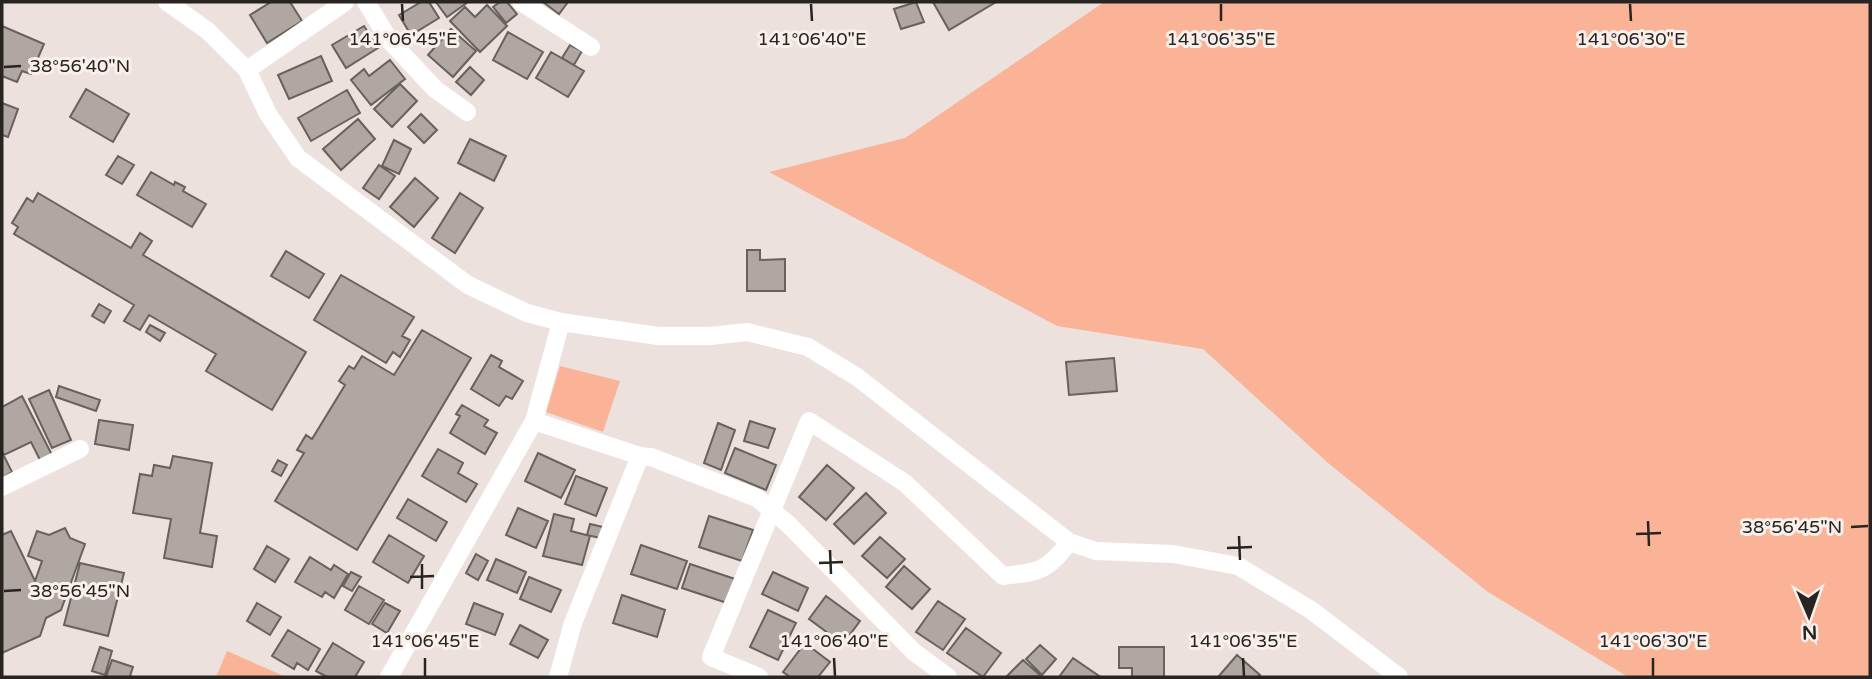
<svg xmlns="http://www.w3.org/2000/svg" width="1872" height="679" viewBox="0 0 1872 679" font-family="'Varela Round',sans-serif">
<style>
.green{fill:#fbb397}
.building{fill:#b0a6a2;stroke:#69615d;stroke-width:2}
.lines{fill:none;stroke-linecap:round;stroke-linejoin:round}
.minor{stroke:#fff;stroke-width:18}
.ticks{fill:none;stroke:#282422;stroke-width:2.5}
.ticks-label{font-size:18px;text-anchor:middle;fill:#282422;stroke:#f9efeb;stroke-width:6;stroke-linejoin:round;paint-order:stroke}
</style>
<rect width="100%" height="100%" fill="#ece1dd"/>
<path class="green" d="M1104,2H1870V677H1628L1488,592L1328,463L1203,349L1057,326L769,172L905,138Z
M560,366L620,381L603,432L546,412Z
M227,651L286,677H216Z"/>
<path class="building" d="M271,2H290L302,21L267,43L250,15Z
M421,2H429L439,18L411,35L399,15Z
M436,2H468L447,17Z
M500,2H507L517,14L506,23L493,7Z
M543,2H568L559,14Z
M916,2L924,22L901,29L894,9Z
M933,2H996L949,30Z
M487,5L507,26L480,52L450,21L465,7L475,17Z
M2,26L44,44L31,74L22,71L17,82L2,76Z
M364,26L378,48L346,68L332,45Z
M451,29L476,51L453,77L428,55Z
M508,32L543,52L527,79L493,60Z
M570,45L582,51L574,65L562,58Z
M551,52L584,71L568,97L536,78Z
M321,56L332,81L289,99L278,75Z
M390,60L405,79L371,105L351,80L364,69L369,76Z
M470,67L484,80L471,95L456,82Z
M400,84L417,101L392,127L374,109Z
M86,89L129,114L113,142L70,117Z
M347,90L360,113L311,141L298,118Z
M2,103L18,109L8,137L2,135Z
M421,114L437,130L424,143L408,127Z
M358,119L375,139L341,170L323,149Z
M470,139L506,156L494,181L458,163Z
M394,140L411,149L399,174L382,166Z
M118,156L134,165L122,184L106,175Z
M379,165L395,176L379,199L363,188Z
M151,172L174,185L175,182L185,187L183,191L206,204L192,227L137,195Z
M415,178L438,198L414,227L390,207Z
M38,193L131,248L140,233L152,241L143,255L306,352L272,410L206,371L216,354L149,315L140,330L124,321L134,305L14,234L18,227L12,223L27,198L33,202Z
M460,193L483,208L455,253L432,238Z
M747,250H760V260L785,259V291H747Z
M286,251L324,274L309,298L271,276Z
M341,275L414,317L402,336L410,340L400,357L393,352L386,363L314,320Z
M99,304L111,311L104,323L92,316Z
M150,325L165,333L160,341L146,332Z
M422,330L471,358L357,550L275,501L304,453L297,450L306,435L312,439L345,385L339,381L349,366L354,369L362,356L394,375Z
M491,355L502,361L499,367L523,381L512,399L506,396L499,406L471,389Z
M1114,358L1117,391L1069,395L1066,362Z
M59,386L100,400L96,411L56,397Z
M49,390L71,440L52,448L29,399Z
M22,396L52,455L40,460L31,442L4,455L2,451V407Z
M462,405L488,420L484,426L497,433L485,454L450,433L460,416L456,414Z
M99,420L133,425L129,450L95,444Z
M750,421L775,429L768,448L744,441Z
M718,423L735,430L721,470L704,463Z
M735,448L776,465L766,490L725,473Z
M438,449L463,463L458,473L477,484L466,502L422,476Z
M2,452L12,472L2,478Z
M538,453L575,470L561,498L525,481Z
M173,456L212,463L200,533L217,536L212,567L164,558L171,519L133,513L140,474L152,476L154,465L170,468Z
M278,460L287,465L281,476L272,471Z
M827,465L854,488L826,520L799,497Z
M576,476L607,488L596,516L565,504Z
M866,493L886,513L854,544L834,524Z
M408,499L447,522L436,541L397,518Z
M518,508L548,521L536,548L506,535Z
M554,514L574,519L571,531L590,536L582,565L543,556Z
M709,516L753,530L742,561L699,547Z
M590,524L603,527L600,538L587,535Z
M65,528L70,538L85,544L61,610L46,618L40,636L2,653V535L11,531L35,581L42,561L28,556L37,531L49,535Z
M389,535L424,556L408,583L373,562Z
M880,537L905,559L887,578L862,556Z
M641,545L687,561L677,589L631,574Z
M267,546L289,559L275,582L254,569Z
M476,554L488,561L478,580L466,573Z
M310,557L331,570L334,565L348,574L334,598L325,592L322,597L295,582Z
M496,559L526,572L517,593L487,580Z
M80,563L124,573L108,636L64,625Z
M690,564L741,581L733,605L682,588Z
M904,566L930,589L912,609L886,587Z
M351,572L361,577L352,591L343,586Z
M773,572L808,588L798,611L762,594Z
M529,577L561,590L551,612L520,599Z
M359,586L384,600L369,624L345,610Z
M622,595L665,610L657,637L613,623Z
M826,596L860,621L843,644L809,619Z
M938,601L965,619L943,650L916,632Z
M257,603L281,617L270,635L247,621Z
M385,603L400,611L387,633L372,624Z
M474,603L503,614L495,635L466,624Z
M768,610L796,623L778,660L750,647Z
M520,625L548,640L538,658L510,644Z
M966,628L1001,653L983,677L947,653Z
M288,630L320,649L308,670L297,663L294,669L272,656Z
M333,643L364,662L355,677H327L316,671Z
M805,643L830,662L818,677H790L783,672Z
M1040,645L1056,659L1042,675L1026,659Z
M100,647L112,651L105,675L92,671Z
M1119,647H1164V677H1132V668H1119Z
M1237,655L1260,675L1257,677H1218Z
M1073,658L1099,676L1098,677H1059Z
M112,660L133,667L130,676L133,677H106Z
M1023,660L1041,676L1006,677Z"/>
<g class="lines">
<path class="minor" d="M167,2L208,31L247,70L268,114L298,158L468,285L527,313L561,322L658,336H710L747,332L808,347L857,377L1069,542L1096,551L1173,554L1238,566L1311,610L1399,677
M366,2L390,41L435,89L467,112
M521,2L591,47
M247,70L345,2
M534,421L640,456L651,457L757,498L788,524L914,652L948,677
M2,487L80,449
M389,677L534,421L561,322
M558,677L573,623L640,456
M759,677L711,657L809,421L905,483L1003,576C1038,572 1047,572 1069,542"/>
</g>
<path class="ticks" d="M402,4L403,21M811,4L812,21M1221,4V21M1630,4L1631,21M4,67L21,66M1648,521L1649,546M1851,527L1868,526M1636,534L1661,533M1239,536L1240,560M1227,548L1252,547M830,550L831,574M819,563L843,562M422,564V589M410,577L434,576M4,591L21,590M425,658V676M834,658L835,676M1243,658L1244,676M1653,658V676"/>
<g class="ticks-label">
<text x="403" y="45">141°06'45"E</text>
<text x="812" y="45">141°06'40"E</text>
<text x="1221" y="45">141°06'35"E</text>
<text x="1631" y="45">141°06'30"E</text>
<text x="80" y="72">38°56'40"N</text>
<text x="1792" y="533">38°56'45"N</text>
<text x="80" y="597">38°56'45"N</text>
<text x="425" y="647">141°06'45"E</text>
<text x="834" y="647">141°06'40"E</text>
<text x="1243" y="647">141°06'35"E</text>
<text x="1653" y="647">141°06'30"E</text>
</g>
<rect width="1872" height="679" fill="none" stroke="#282422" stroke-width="7"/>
<g transform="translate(1809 616) rotate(178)" stroke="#f9efeb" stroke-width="5" paint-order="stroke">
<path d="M0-5L12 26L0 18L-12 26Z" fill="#282422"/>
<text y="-10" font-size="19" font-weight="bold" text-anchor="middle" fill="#282422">N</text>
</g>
</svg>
